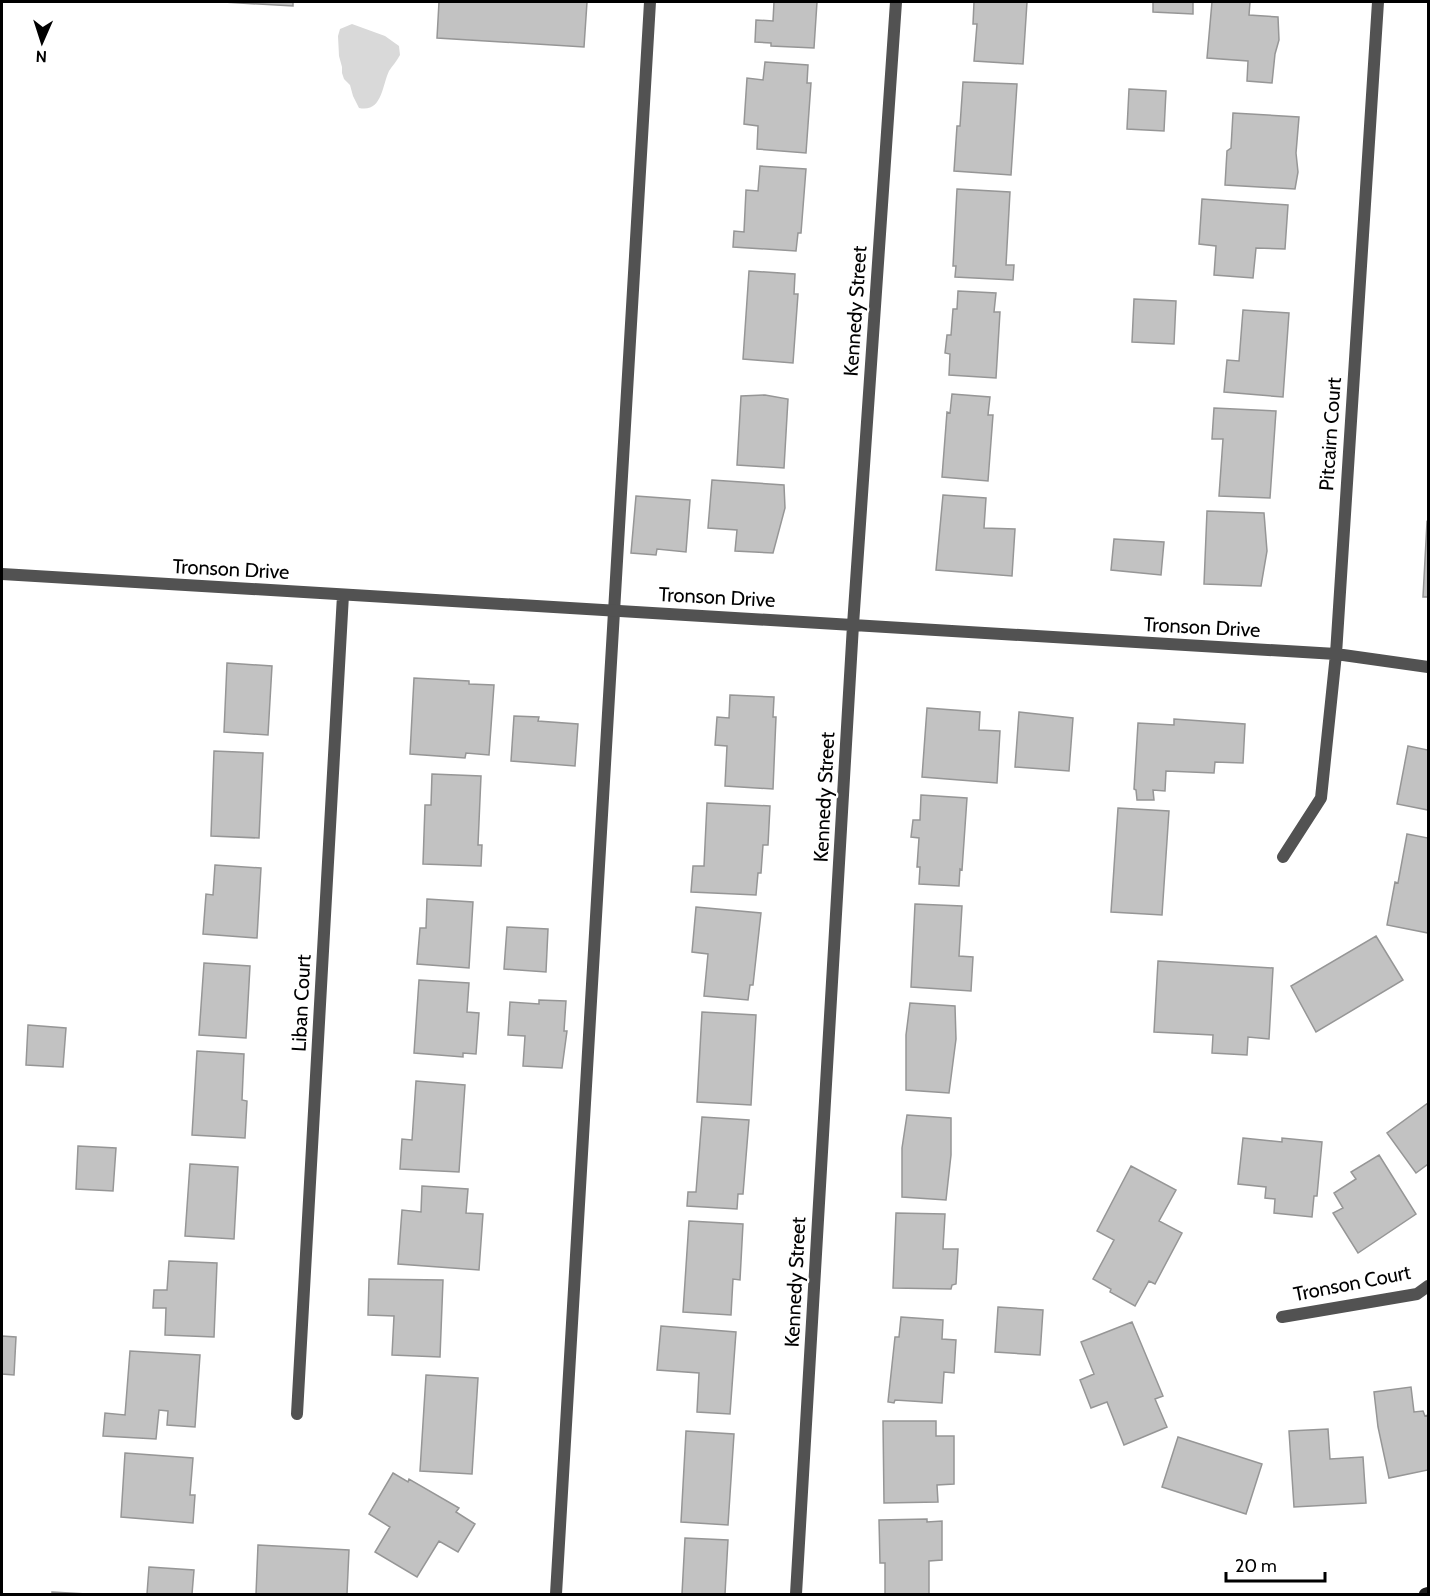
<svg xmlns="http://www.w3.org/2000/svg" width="1430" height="1596" viewBox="0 0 1430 1596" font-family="Cabin,sans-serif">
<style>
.green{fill:#d9d9d9}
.building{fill:#c2c2c2;stroke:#969696;stroke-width:1.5}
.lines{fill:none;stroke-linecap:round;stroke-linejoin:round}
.lane{stroke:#525252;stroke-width:12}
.street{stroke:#525252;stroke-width:12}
.secondary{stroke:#1f1f1f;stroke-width:12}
.labels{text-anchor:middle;stroke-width:4.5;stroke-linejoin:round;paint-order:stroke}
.street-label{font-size:20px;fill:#000;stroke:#fff}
</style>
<rect width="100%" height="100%" fill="#fff"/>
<path class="green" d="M352,24L385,36L399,46L400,55C397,61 392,66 389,71C382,86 382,113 359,108L353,96L350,85L344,79L342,73V67L339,56L338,36L340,29Z"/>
<path class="building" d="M223,2H293V6Z
M439,2H587L584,47L437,38Z
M774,2H817L814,48L771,46V43L755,42L756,20L773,21Z
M974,2H1027L1023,64L974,61L977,24H973Z
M1153,2H1193V14L1153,12Z
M1212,2H1250L1249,15L1278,17L1279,40L1275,54L1272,83L1247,81L1248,61L1207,58Z
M765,62L808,65L807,83H811L806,153L757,149L758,126L744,124L747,78L763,80Z
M963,82L1017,84L1011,175L954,171L957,126H960Z
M1129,89L1166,91L1164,131L1127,129Z
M1233,113L1299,117L1296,153L1298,172L1295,189L1225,185L1227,151L1231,148Z
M760,166L806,169L801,233H798L796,251L733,247L734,231L744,232L746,190L758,191Z
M957,189L1010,192L1006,265H1014L1013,280L955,277L956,266H953Z
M1202,199L1288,205L1285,249L1256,248L1253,278L1214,275L1216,246L1199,244Z
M749,271L795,274L794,294H798L793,363L743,359Z
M958,291L996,293L994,312H1000L996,378L949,375L950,354L945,353L947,335H951L953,309H957Z
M1134,299L1176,301L1174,344L1132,342Z
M1243,310L1289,313L1283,397L1224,392L1227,360L1239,361Z
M952,394L990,397L988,415H993L988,481L942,477L947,412L950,413Z
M765,395L788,399L784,468L737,465L741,396Z
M1214,408L1276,411L1270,498L1219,496L1223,439H1212Z
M712,480L784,485L785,508L773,553L735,551L737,530L708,528Z
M943,495L986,498L984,528L1015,529L1012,576L936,570Z
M636,496L690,500L686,552L657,549L656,555L631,553Z
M1207,511L1264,513L1267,551L1261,586L1204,584Z
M1427,522L1428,523V597H1423Z
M1114,539L1164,542L1161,575L1111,570Z
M227,663L272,666L268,735L224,732Z
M414,678L469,681V684L494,685L489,755L466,753L465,758L410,754Z
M730,695L774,697L773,717H776L773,789L725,786L727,746L715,745L717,717L729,718Z
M927,708L980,712L979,730L1000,731L997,783L922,777Z
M1019,712L1073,718L1069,771L1015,767Z
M514,716L539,717L538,721L578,724L575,766L511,761Z
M1174,719L1245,724L1243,763L1215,762L1214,773L1166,771L1165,791L1153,790L1154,800H1137L1136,790L1134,789L1138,723L1174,725Z
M1408,746L1428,750V810L1397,804Z
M214,751L263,753L259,838L211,836Z
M432,774L481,776L478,845H482L481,866L423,864L425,805H431Z
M921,795L967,798L962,870L960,869L959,886L919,884L920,867H917L919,838L911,837L913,820H920Z
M707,803L770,806L768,845H763L761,873H758L756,895L691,892L693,866H704Z
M1118,808L1169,811L1162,915L1111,912Z
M1407,834L1428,838V933L1387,925L1395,882L1398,883Z
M215,865L261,868L257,938L203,934L206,894L213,895Z
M427,899L473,902L469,968L417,964L420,928H426Z
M915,904L962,906L959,956L973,957L971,991L911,987Z
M696,907L761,913L753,985H750L748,1000L704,996L708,954L692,952Z
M507,927L548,929L546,972L504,969Z
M1376,936L1403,980L1316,1032L1291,986Z
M1158,961L1273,968L1269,1039L1248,1037L1247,1055L1212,1053L1213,1035L1154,1032Z
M204,963L250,966L246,1038L199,1035Z
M419,980L469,983L467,1012L479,1013L476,1054L463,1053V1057L414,1053Z
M539,1000L566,1001L564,1031H567L562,1068L523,1066L525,1036L508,1035L510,1002L539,1004Z
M910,1003L955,1006L956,1039L949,1093L906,1090V1035Z
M702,1012L756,1015L751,1105L697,1102Z
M28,1025L66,1028L63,1067L26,1065Z
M197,1051L244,1054L242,1100L247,1101L245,1138L192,1135Z
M416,1081L465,1085L459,1172L400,1169L402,1139L412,1140Z
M1428,1103V1164L1416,1173L1387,1133Z
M907,1115L951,1118V1155L946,1200L902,1197V1148Z
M702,1117L749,1120L743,1194H738L737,1209L687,1206L688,1192H696Z
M1243,1138L1282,1142V1138L1322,1142L1317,1196H1314L1312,1217L1274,1213L1275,1199L1265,1198L1266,1187L1238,1184Z
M78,1146L116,1148L113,1191L76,1189Z
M1379,1155L1416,1214L1358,1253L1333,1213L1343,1208L1334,1193L1356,1179L1351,1172Z
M190,1164L238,1167L234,1239L185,1236Z
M1131,1166L1176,1190L1159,1221L1182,1233L1155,1284L1149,1281L1135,1306L1110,1292L1111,1289L1093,1279L1114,1240L1097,1231Z
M422,1186L468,1189L466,1213L483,1214L479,1270L398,1264L402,1210L421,1212Z
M896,1213L945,1214L943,1249H958L956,1284L952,1285L951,1289L893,1288Z
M689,1221L743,1224L740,1280L733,1279L731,1315L683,1312Z
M169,1261L217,1263L214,1337L165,1335L166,1308H153L154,1290H167Z
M369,1279L443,1280L440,1357L392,1355L394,1316L368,1315Z
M998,1307L1043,1310L1040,1355L995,1352Z
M901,1317L943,1320L942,1339L956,1340L954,1373L944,1372L942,1403L895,1400L894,1403L888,1402L895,1337H899Z
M1132,1322L1163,1396L1155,1399L1167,1427L1124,1445L1107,1402L1091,1408L1080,1380L1094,1374L1081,1342Z
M661,1326L736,1332L730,1414L697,1412L699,1373L657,1370Z
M2,1336L16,1337L14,1375L2,1374Z
M130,1351L200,1355L195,1427L167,1425L168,1411L159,1410L156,1439L103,1436L105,1413L125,1415Z
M426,1375L478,1378L472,1474L420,1471Z
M1411,1387L1414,1412L1423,1411L1425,1416L1428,1415V1470L1389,1478L1378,1427L1374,1392Z
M883,1421H936V1436H954V1484L937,1485L938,1502L884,1503Z
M1328,1429L1330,1459L1363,1457L1366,1503L1294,1507L1289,1431Z
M686,1431L734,1434L728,1525L681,1522Z
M1178,1437L1262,1464L1246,1514L1162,1487Z
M125,1453L193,1458L190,1495H195L193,1523L121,1517Z
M393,1473L408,1482L409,1479L459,1508L456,1512L475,1524L458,1552L439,1541L417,1577L375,1552L390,1527L369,1514Z
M927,1519V1522L942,1521V1560L929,1561V1594H885V1563H880L879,1520Z
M685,1538L728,1540L725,1594H682Z
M258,1545L349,1550L347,1594H256Z
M149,1567L194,1570L192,1594H147Z
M52,1592L87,1594H52Z"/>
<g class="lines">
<path class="lane" d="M556,1594L650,2"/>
<path class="street" d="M2,574L1336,654L1428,667
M1283,857L1321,798L1336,654L1378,2
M1282,1317L1417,1294L1428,1286
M297,1414L343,595
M796,1594L853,625L896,2"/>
<path class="secondary" d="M1425,1594L1428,1593"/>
</g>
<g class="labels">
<g class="street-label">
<text transform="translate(855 311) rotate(-86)" y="7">Kennedy Street</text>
<text transform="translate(1330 434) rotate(-86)" y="7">Pitcairn Court</text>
<text transform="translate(231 569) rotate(3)" y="7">Tronson Drive</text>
<text transform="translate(717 597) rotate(3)" y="7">Tronson Drive</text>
<text transform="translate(1202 627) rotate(3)" y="7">Tronson Drive</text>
<text transform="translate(824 797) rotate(-87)" y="7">Kennedy Street</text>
<text transform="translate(301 1003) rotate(-87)" y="7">Liban Court</text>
<text transform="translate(795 1282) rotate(-87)" y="7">Kennedy Street</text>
<text transform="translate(1352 1283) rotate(-11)" y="7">Tronson Court</text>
</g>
</g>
<rect width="1430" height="1596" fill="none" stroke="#000000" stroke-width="6"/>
<g transform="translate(42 42) rotate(183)" stroke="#ffffff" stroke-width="4.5" paint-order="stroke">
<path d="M0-4.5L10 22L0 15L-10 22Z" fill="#000000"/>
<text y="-9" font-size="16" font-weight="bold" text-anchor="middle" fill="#000000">N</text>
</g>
<path d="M1226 1572v9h99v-9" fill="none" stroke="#000000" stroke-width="3"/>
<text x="1235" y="1572" font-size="18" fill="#000000" stroke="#ffffff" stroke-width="4.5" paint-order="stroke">20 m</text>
</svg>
